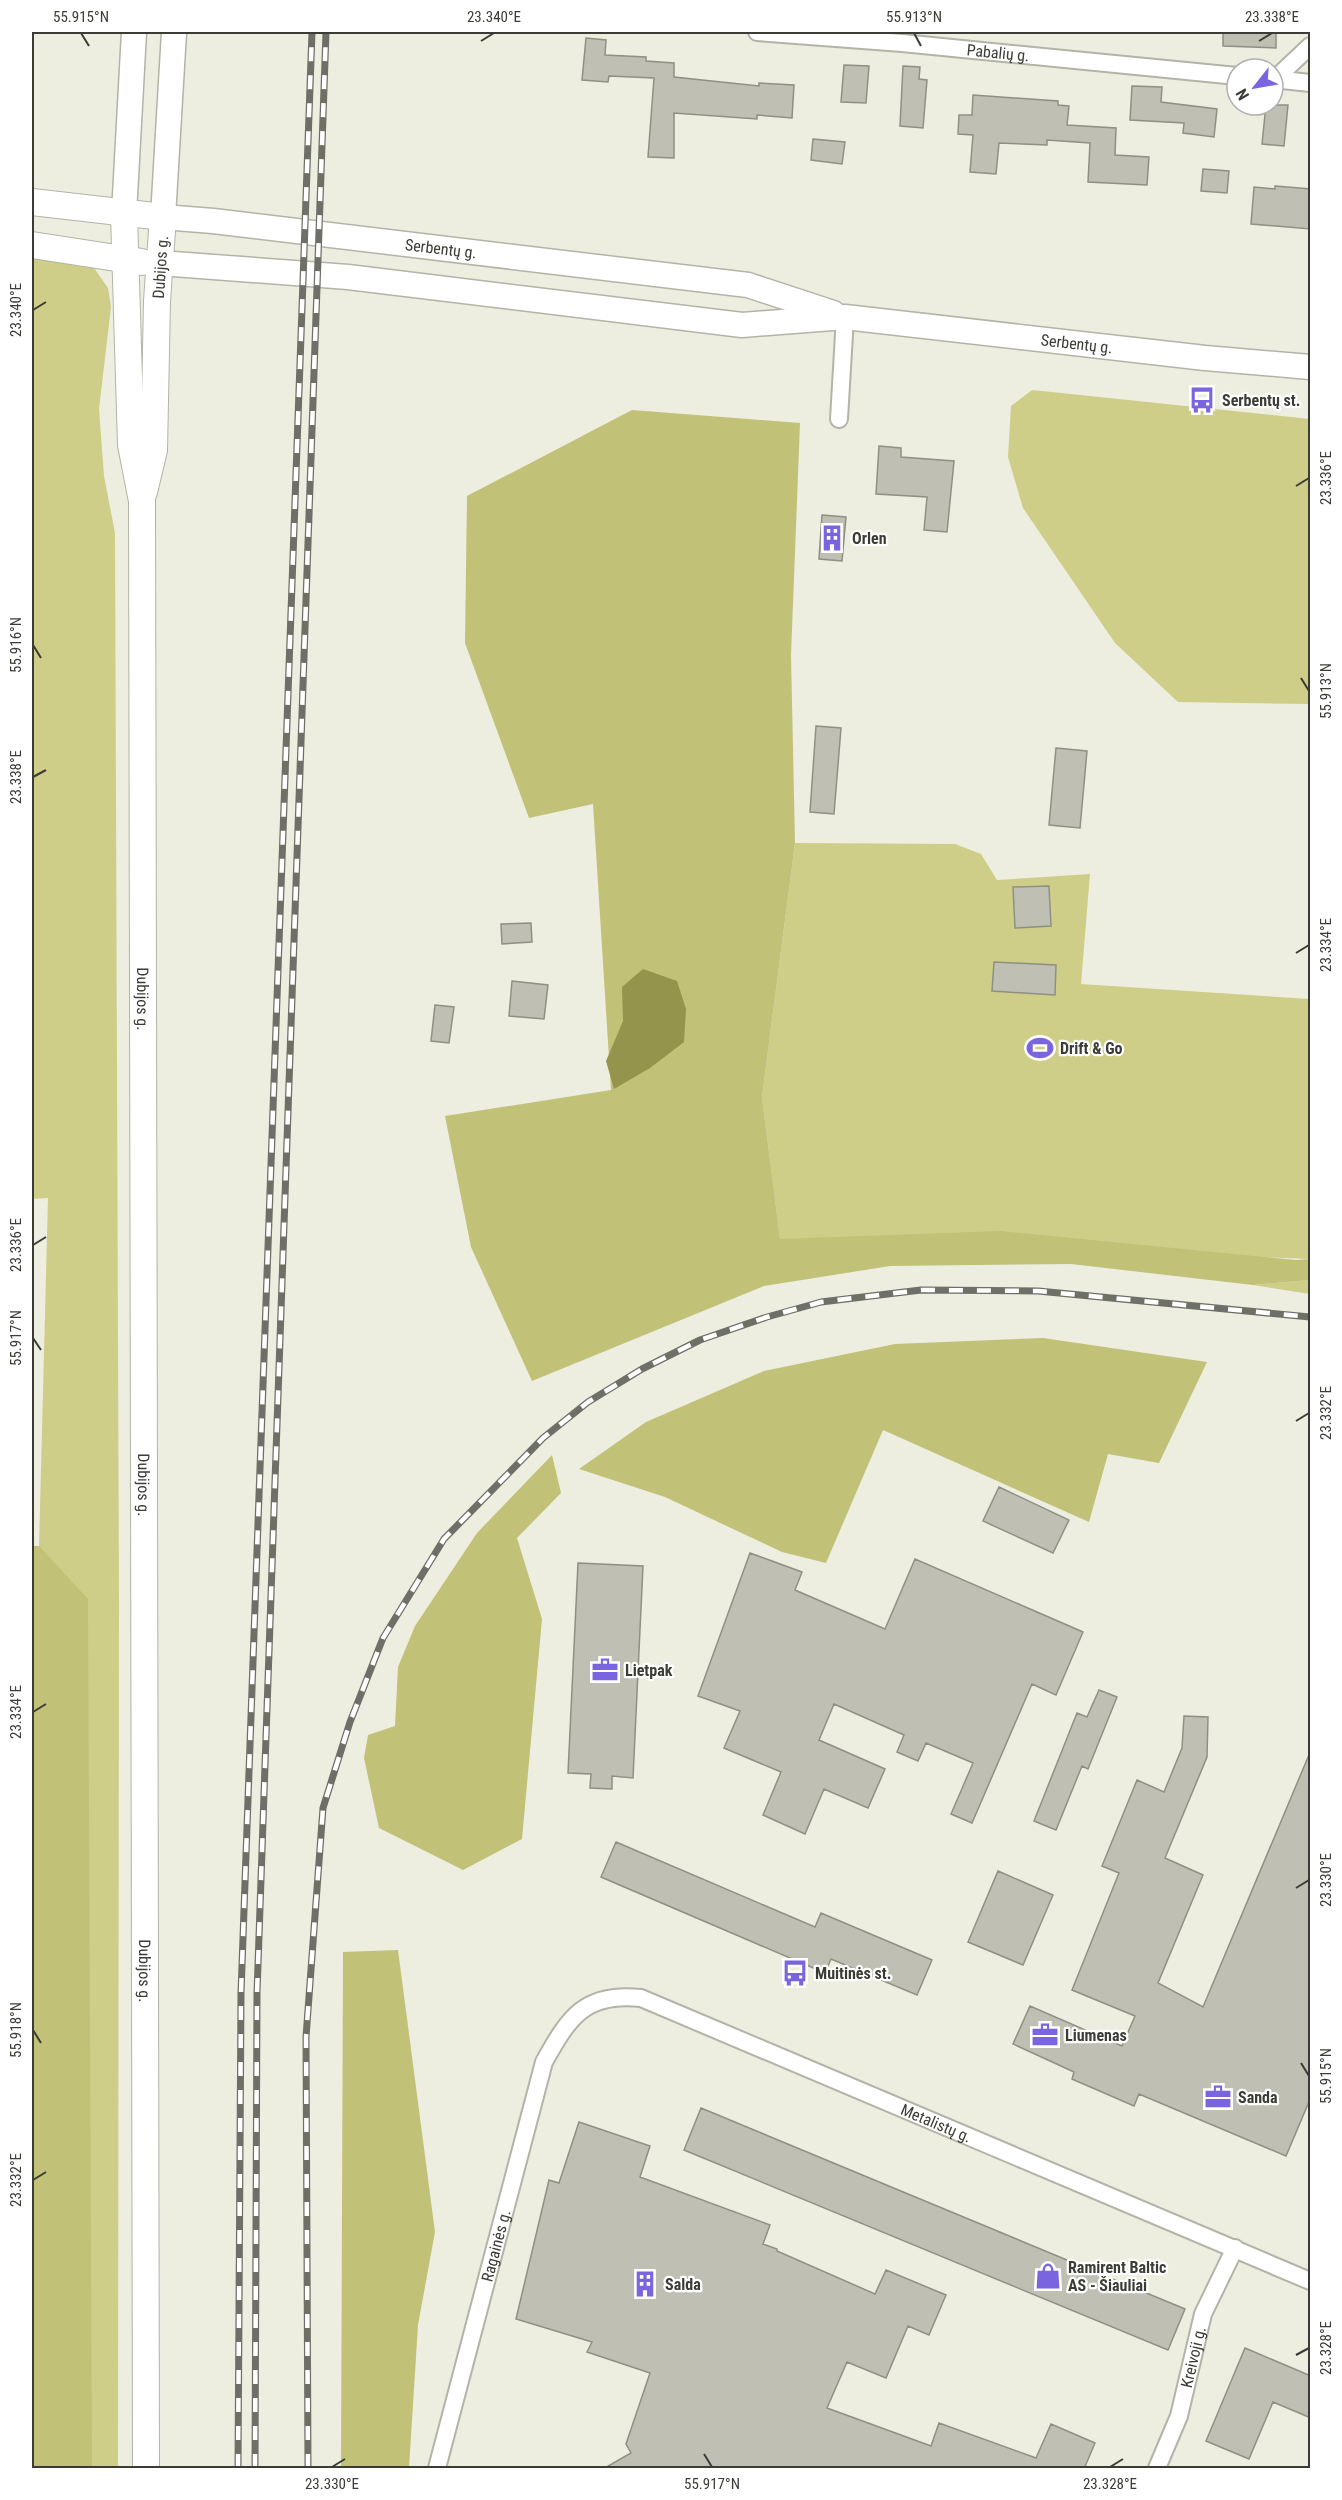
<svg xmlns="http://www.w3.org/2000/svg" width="1342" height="2500" viewBox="0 0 1342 2500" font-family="'Roboto Condensed',sans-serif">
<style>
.green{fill:#cfce88}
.forest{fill:#c2c178}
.water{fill:#95944c}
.building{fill:#bfc0b3;stroke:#8f9084;stroke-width:1.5}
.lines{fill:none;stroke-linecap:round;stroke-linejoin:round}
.minor-casing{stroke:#b3b3a7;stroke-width:20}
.secondary-casing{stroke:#b3b3a7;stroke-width:27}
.primary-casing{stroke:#b3b3a7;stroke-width:28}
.minor{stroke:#fff;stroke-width:16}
.secondary{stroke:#fff;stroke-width:24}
.primary{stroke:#fff;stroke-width:26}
.rail-casing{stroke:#6e6f67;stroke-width:7}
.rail{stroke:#fff;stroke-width:4.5;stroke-dasharray:14;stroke-linecap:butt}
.ticks{fill:none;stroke:#3b3c36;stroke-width:2}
.labels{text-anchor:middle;stroke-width:4.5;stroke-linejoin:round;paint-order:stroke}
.street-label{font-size:16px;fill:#3b3c36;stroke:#fff}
.poi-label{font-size:16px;font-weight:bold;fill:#3b3c36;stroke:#fff;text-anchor:start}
.neatline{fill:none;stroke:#3b3c36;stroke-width:2}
.ticks-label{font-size:15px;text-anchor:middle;fill:#3b3c36}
</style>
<rect width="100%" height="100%" fill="#edede0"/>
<path class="green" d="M32,254L79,261L94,268L108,288L111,307L99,409L104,476L115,533L119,1601L118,2468H32V1546H39L48,1198L32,1199Z
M1032,390L1310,419V704L1178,702L1115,643L1023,508L1008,457L1011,406Z
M795,843L955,844L981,854L997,880L1090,874L1081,984L1310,999V1259L780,1240L762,1097Z
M1310,1280V1294L1253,1285Z"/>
<path class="forest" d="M632,410L800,423L791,655L795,843L762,1097L780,1239L1000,1231L1296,1260L1310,1259V1280L1253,1285L1071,1264L890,1266L764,1286L532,1381L471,1247L445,1116L611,1090L593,804L529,818L465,643L467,496Z
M1043,1338L1207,1362L1159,1463L1108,1454L1089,1522L883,1430L826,1563L782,1552L665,1497L579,1469L646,1422L764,1371L895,1344Z
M552,1455L561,1493L517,1538L542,1619L522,1839L463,1870L379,1828L364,1758L368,1735L395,1726L398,1667L415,1626L477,1533Z
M32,1546H39L88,1599L92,2468H32Z
M398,1950L435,2232L418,2325L409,2468H341L343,1952Z"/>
<path class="water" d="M643,969L677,981L686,1009L684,1042L650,1068L614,1089L606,1061L623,1021L622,987Z"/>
<path class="building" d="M1223,32H1276V48L1223,46Z
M586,38L606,40L605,55L646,57V61L674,63V77L759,86V83L794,85L792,118L757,115V119L674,113V158L648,157L654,78L609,76L608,82L582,80Z
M844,65L869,66L866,103L841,102Z
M903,66L920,67L919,79L927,80L923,128L900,126Z
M1132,86L1162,87L1161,102L1217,109L1214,137L1183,133L1184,123L1130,120Z
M973,95L1058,101V105L1069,106L1067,125L1116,128L1115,155L1149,157L1147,185L1088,182L1090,143L1047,140V145L999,143L996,174L970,172L973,135L958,134L959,115H972Z
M1266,105H1288L1284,146L1262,144Z
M813,139L845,142L842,164L811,160Z
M1203,169L1229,171L1227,193L1201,191Z
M1275,186L1311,189V229L1251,224L1254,187L1275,189Z
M879,446L901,448V457L954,461L947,532L924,530L927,497L876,494Z
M822,515L846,517L842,561L819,559Z
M816,726L841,728L834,814L810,812Z
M1056,748L1087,751L1080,828L1049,825Z
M1049,886L1051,926L1015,928L1013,887Z
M531,923L532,942L502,944L501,924Z
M994,962L1056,965L1055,995L992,991Z
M512,981L548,985L544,1019L509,1016Z
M435,1005L454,1007L449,1043L431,1041Z
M999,1487L1069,1520L1053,1553L983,1521Z
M750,1553L802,1572L795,1590L885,1629L915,1559L1083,1632L1056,1695L1032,1684L972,1823L951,1814L973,1763L926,1743L918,1761L897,1752L904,1735L834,1704L819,1740L885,1769L868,1808L824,1789L805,1834L763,1815L781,1772L724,1748L740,1711L698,1696Z
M578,1563L643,1566L633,1778L612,1776V1789L590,1788L591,1774L568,1773Z
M1099,1690L1117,1697L1088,1769L1082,1766L1056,1830L1034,1821L1077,1713L1087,1717Z
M1184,1716L1208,1717L1207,1757L1165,1858L1203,1875L1158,1983L1203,2007L1311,1750V2097L1286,2156L1139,2094L1134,2106L1072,2079L1074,2072L1013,2044L1030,2006L1122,2046L1135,2016L1072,1990L1119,1873L1102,1866L1137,1780L1164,1792L1182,1748Z
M616,1842L815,1927L821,1913L932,1960L917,1995L831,1959L825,1973L601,1877Z
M998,1871L1053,1895L1023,1965L968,1942Z
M701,2108L1185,2309L1168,2350L684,2150Z
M579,2122L650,2146L640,2177L770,2225L763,2244L777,2249V2251L875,2294L886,2270L946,2295L929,2335L908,2326L886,2378L847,2362L827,2408L931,2446L939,2423L1036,2458L1051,2424L1095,2443L1084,2469H603L631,2453L626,2444L650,2373L587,2352L592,2342L516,2319L549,2180L559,2183Z
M1245,2348L1311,2376V2418L1273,2402L1249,2459L1206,2441Z"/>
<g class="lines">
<g class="minor-casing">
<g id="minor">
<path id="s1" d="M757,32L902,43L1237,76"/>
<path d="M1273,79L1310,83"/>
<path d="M1275,79L1310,46"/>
<path d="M839,419L845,317"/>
<path id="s2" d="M437,2468L544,2062C569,2017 585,1992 641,1998L1310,2281"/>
<path id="s3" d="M1157,2468L1179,2416L1203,2314L1235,2248"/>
</g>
</g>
<g class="secondary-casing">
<g id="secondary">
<path id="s4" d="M174,32L163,217L213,221L748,285L833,313"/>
<path d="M124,214L134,32"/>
<path id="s5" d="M160,263L348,277L742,325L845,317L1205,358L1310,367"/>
</g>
</g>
<g class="primary-casing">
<g id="primary">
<path d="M32,202L163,217L157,301L154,450L144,492"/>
<path id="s6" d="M124,214L131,445L142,501L146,2468"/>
<path d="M32,245L142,262"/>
</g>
</g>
<use href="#minor" class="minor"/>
<use href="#secondary" class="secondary"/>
<use href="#primary" class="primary"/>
<g class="rail-casing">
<path id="rail" d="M238,2468L241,1993L312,32
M255,2468L257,1993L326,32
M308,2468L306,2037L323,1808L350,1722L383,1638L444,1539L543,1438L588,1402L642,1369L700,1340L767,1317L821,1302L921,1290L1038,1291L1310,1317"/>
</g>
<use href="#rail" class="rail"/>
</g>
<path class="ticks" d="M81,33L89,46M914,33L921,46M481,41L494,33M1259,41L1272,33M33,310L46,302M1296,486L1309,478M33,645L41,658M1301,678L1309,691M33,777L46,770M1296,953L1309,945M33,1245L46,1237M33,1338L41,1350M1296,1421L1309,1413M33,1712L46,1704M1296,1888L1309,1880M33,2030L41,2043M1301,2063L1309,2076M33,2180L46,2172M1296,2355L1309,2348M704,2454L712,2467M332,2467L345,2459M1110,2467L1123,2459"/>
<defs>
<g id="bus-bare" transform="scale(2.07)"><path d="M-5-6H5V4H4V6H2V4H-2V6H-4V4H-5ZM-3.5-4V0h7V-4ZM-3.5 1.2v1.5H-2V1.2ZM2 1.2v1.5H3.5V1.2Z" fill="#7a64df" stroke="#fff" stroke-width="2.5" paint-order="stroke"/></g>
<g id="building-bare" transform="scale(2.07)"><path d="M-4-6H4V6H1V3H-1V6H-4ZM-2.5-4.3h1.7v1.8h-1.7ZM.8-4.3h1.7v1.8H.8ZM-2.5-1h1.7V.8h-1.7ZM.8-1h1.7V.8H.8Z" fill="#7a64df" stroke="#fff" stroke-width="2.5" paint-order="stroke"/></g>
<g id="stadium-bare" transform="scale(2.07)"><path d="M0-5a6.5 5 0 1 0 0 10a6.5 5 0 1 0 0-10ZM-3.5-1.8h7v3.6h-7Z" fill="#7a64df" stroke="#fff" stroke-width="2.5" paint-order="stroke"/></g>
<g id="office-bare" transform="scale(2.07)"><path d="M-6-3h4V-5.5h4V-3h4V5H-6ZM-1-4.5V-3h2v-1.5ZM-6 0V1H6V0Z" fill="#7a64df" stroke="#fff" stroke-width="2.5" paint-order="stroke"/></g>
<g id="shop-bare" transform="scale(2.07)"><path d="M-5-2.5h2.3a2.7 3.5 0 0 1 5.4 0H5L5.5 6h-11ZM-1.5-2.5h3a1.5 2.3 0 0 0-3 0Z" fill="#7a64df" stroke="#fff" stroke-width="2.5" paint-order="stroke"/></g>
</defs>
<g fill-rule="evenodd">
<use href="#bus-bare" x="1202" y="400"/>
<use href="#building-bare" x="832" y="538"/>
<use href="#stadium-bare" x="1040" y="1048"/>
<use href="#office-bare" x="605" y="1670"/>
<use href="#bus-bare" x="795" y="1973"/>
<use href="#office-bare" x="1045" y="2035"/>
<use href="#office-bare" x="1218" y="2097"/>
<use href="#shop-bare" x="1048" y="2276"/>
<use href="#building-bare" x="645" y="2284"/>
</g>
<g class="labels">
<g class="street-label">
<text dy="6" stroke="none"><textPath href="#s1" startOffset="242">Pabalių g.</textPath></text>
<text dy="6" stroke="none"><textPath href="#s4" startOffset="465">Serbentų g.</textPath></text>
<text transform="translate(160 267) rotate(-86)" y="6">Dubijos g.</text>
<text dy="6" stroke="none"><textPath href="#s5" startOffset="922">Serbentų g.</textPath></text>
<text dy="6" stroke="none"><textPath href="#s6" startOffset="786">Dubijos g.</textPath></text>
<text dy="6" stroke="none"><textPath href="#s6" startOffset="1272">Dubijos g.</textPath></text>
<text dy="6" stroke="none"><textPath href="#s6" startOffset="1758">Dubijos g.</textPath></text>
<text dy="6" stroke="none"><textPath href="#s2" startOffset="867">Metalistų g.</textPath></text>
<text dy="6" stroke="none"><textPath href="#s2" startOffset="230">Ragainės g.</textPath></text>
<text dy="6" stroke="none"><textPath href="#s3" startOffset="117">Kreivoji g.</textPath></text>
</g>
<g class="poi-label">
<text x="1222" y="406">Serbentų st.</text>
<text x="852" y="544">Orlen</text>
<text x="1060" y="1054">Drift &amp; Go</text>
<text x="625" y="1676">Lietpak</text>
<text x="815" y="1979">Muitinės st.</text>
<text x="1065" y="2041">Liumenas</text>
<text x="1238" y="2103">Sanda</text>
<text x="1068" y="2273">Ramirent Baltic<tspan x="1068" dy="18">AS - Šiauliai</tspan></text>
<text x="665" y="2290">Salda</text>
</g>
</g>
<rect width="1342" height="2500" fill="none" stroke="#ffffff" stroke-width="66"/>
<g transform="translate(1255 87) rotate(239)"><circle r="28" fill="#ffffff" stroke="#b1b1af" stroke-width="1.5"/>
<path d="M0-4.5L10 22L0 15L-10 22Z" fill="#7a64df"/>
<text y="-9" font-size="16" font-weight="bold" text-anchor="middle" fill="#3b3c36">N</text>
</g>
<rect x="33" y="33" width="1276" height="2434" class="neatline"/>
<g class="ticks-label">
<text x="81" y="22">55.915°N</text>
<text x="494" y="22">23.340°E</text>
<text x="914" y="22">55.913°N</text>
<text x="1272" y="22">23.338°E</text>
<text transform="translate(16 310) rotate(-90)" y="5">23.340°E</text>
<text transform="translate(1326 478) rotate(-90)" y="5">23.336°E</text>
<text transform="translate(16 645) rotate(-90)" y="5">55.916°N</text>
<text transform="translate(1326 691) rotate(-90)" y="5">55.913°N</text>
<text transform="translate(16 777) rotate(-90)" y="5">23.338°E</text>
<text transform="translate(1326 945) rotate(-90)" y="5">23.334°E</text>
<text transform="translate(16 1245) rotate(-90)" y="5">23.336°E</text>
<text transform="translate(16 1338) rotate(-90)" y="5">55.917°N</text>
<text transform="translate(1326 1413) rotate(-90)" y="5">23.332°E</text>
<text transform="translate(16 1712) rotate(-90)" y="5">23.334°E</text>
<text transform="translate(1326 1880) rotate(-90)" y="5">23.330°E</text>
<text transform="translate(16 2030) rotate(-90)" y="5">55.918°N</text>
<text transform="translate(1326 2076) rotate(-90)" y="5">55.915°N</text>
<text transform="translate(16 2180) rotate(-90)" y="5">23.332°E</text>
<text transform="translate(1326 2348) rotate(-90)" y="5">23.328°E</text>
<text x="332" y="2489">23.330°E</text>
<text x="712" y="2489">55.917°N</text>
<text x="1110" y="2489">23.328°E</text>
</g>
</svg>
